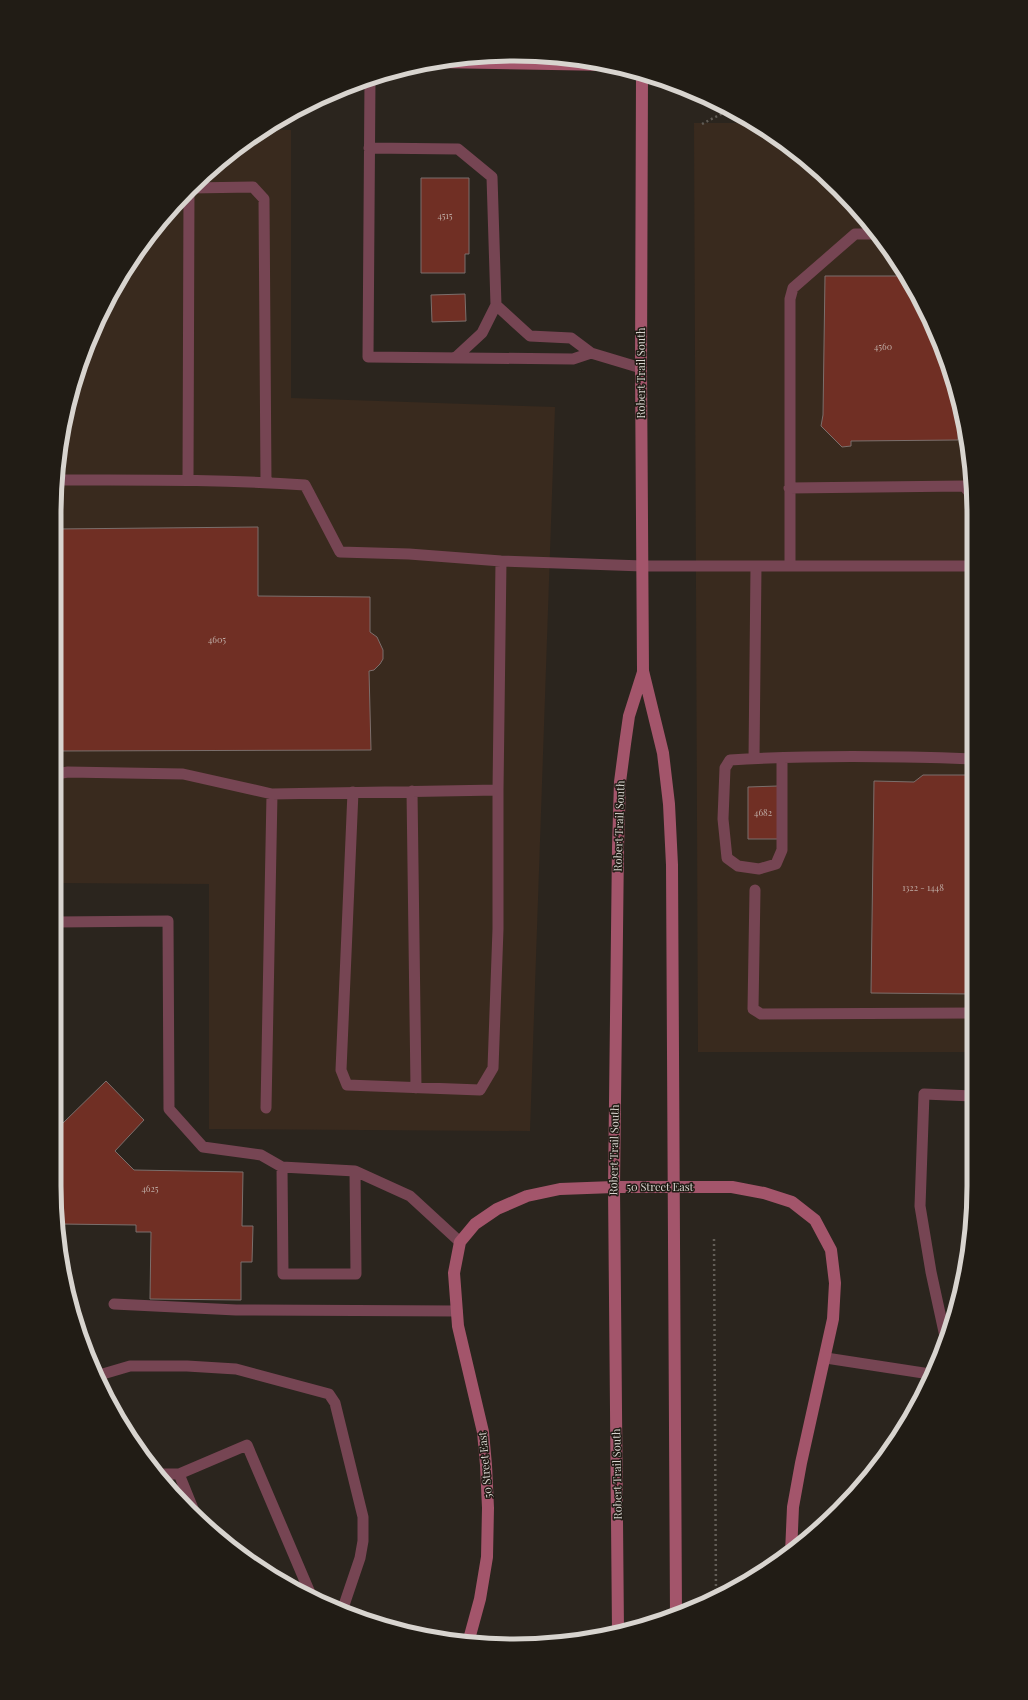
<svg xmlns="http://www.w3.org/2000/svg" width="1028" height="1700" viewBox="0 0 1028 1700" font-family="'Playfair Display',serif">
<style>
.commercial{fill:#392a1e}
.building{fill:#702f24;stroke:#7b6f6c}
.lines{fill:none;stroke-linecap:round;stroke-linejoin:round}
.path{stroke:#625d56;stroke-width:2.5;stroke-dasharray:2 3;stroke-linecap:butt}
.lane{stroke:#764553;stroke-width:11}
.secondary{stroke:#a3556b;stroke-width:12}
.labels{text-anchor:middle;stroke-width:3;stroke-linejoin:round;paint-order:stroke}
.number-label{font-size:9px;fill:#beaba4}
.street-label{font-size:11px;fill:#d8d4cf;stroke:#211c15}
.rim{fill:none;stroke:#d8d4cf;stroke-width:5}
</style>
<rect width="100%" height="100%" fill="#2b251e"/>
<path class="commercial" d="M694,123H753L770,132L860,211L912,284L950,366L973,484V1052H698Z
M262,129L291,130V398L555,407L530,1131L209,1129V884L57,883L55,484L78,366L132,258L189,189Z"/>
<path class="building" d="M421,178H469V254H465V273H421Z
M825,276H906L912,284L950,366L958,408V440L851,441V446L842,447L821,426L823,415Z
M465,294L466,321L432,322L431,295Z
M258,527V596L370,597V632L377,637L383,650V659L380,664L374,670L369,671L371,750L56,751L55,529Z
M923,775H973V994L871,993L874,781L914,782Z
M778,786V839H748V787Z
M106,1081L144,1120L115,1151L134,1170L243,1172L242,1226H253L252,1262H241V1300L150,1299L151,1232H136V1225L60,1224L61,1206H58L57,1124H62Z"/>
<g class="lines">
<path class="path" d="M702,124L725,112H734
M714,1239L716,1599"/>
<path class="lane" d="M370,79L368,357L573,359L591,353
M369,148L458,149L492,177L496,305L482,333L455,358
M190,188L253,187L264,199L266,482
M496,305L530,336L571,338L591,353L641,368
M56,480C139,480 222,479 305,485L340,552L409,554L501,561L643,566H973
M188,480L189,188
M789,488L964,486L973,497
M790,566V299L793,288L855,234H876
M754,758L756,566
M782,758V850L776,864L759,869L738,866L727,858L723,819L725,768L730,760C811,755 892,756 973,759
M56,774L68,772L183,774L272,794L498,790L501,561
M412,791L416,1088
M353,792L341,1070L347,1085L480,1090L493,1068L498,929V790
M755,890L753,1009L761,1014L973,1013
M57,922L168,921L169,1109L203,1147L261,1155L282,1167L355,1171L410,1196L460,1242
M266,1108L272,794
M282,1167L283,1274H356L355,1171
M114,1304L236,1310L457,1311
M946,1341L931,1272L920,1206L924,1094L973,1096
M826,1358L930,1374
M96,1376L130,1366H187L236,1369L329,1394L335,1403L363,1517V1541L360,1558L342,1611
M157,1474H179
M194,1511L179,1474L247,1445L313,1600"/>
<path class="secondary" d="M435,62L610,65
M642,74L641,368L643,671L663,753L669,804L672,865L676,1616
M618,1632L614,1187L618,847L620,782L625,744L629,716L643,672
M468,1643L480,1599L487,1557L488,1508L486,1465L483,1432L458,1326L454,1273L460,1242L475,1224L497,1209L527,1196L560,1189L614,1187H732L764,1193L792,1202L815,1220L831,1250L835,1283L833,1319L801,1463L793,1507L791,1553"/>
</g>
<g class="labels">
<g class="number-label">
<text x="445" y="219">4515</text>
<text x="883" y="350">4560</text>
<text x="217" y="643">4605</text>
<text x="763" y="816">4682</text>
<text x="923" y="891">1322 - 1448</text>
<text x="150" y="1192">4625</text>
</g>
<g class="street-label">
<text transform="translate(641 373) rotate(-90)" y="4">Robert Trail South</text>
<text transform="translate(619 826) rotate(-88)" y="4">Robert Trail South</text>
<text transform="translate(614 1150) rotate(-89)" y="4">Robert Trail South</text>
<text x="660" y="1191">50 Street East</text>
<text transform="translate(485 1465) rotate(-95)" y="4">50 Street East</text>
<text transform="translate(617 1474) rotate(-91)" y="4">Robert Trail South</text>
</g>
</g>
<path d="M0 0H1028V1700H0ZM514 61H514A453 453 0 0 1 967 514V1186A453 453 0 0 1 514 1639H514A453 453 0 0 1 61 1186V514A453 453 0 0 1 514 61Z" fill="#211c15" fill-rule="evenodd"/>
<path class="rim" d="M514 61H514A453 453 0 0 1 967 514V1186A453 453 0 0 1 514 1639H514A453 453 0 0 1 61 1186V514A453 453 0 0 1 514 61Z"/>
</svg>
